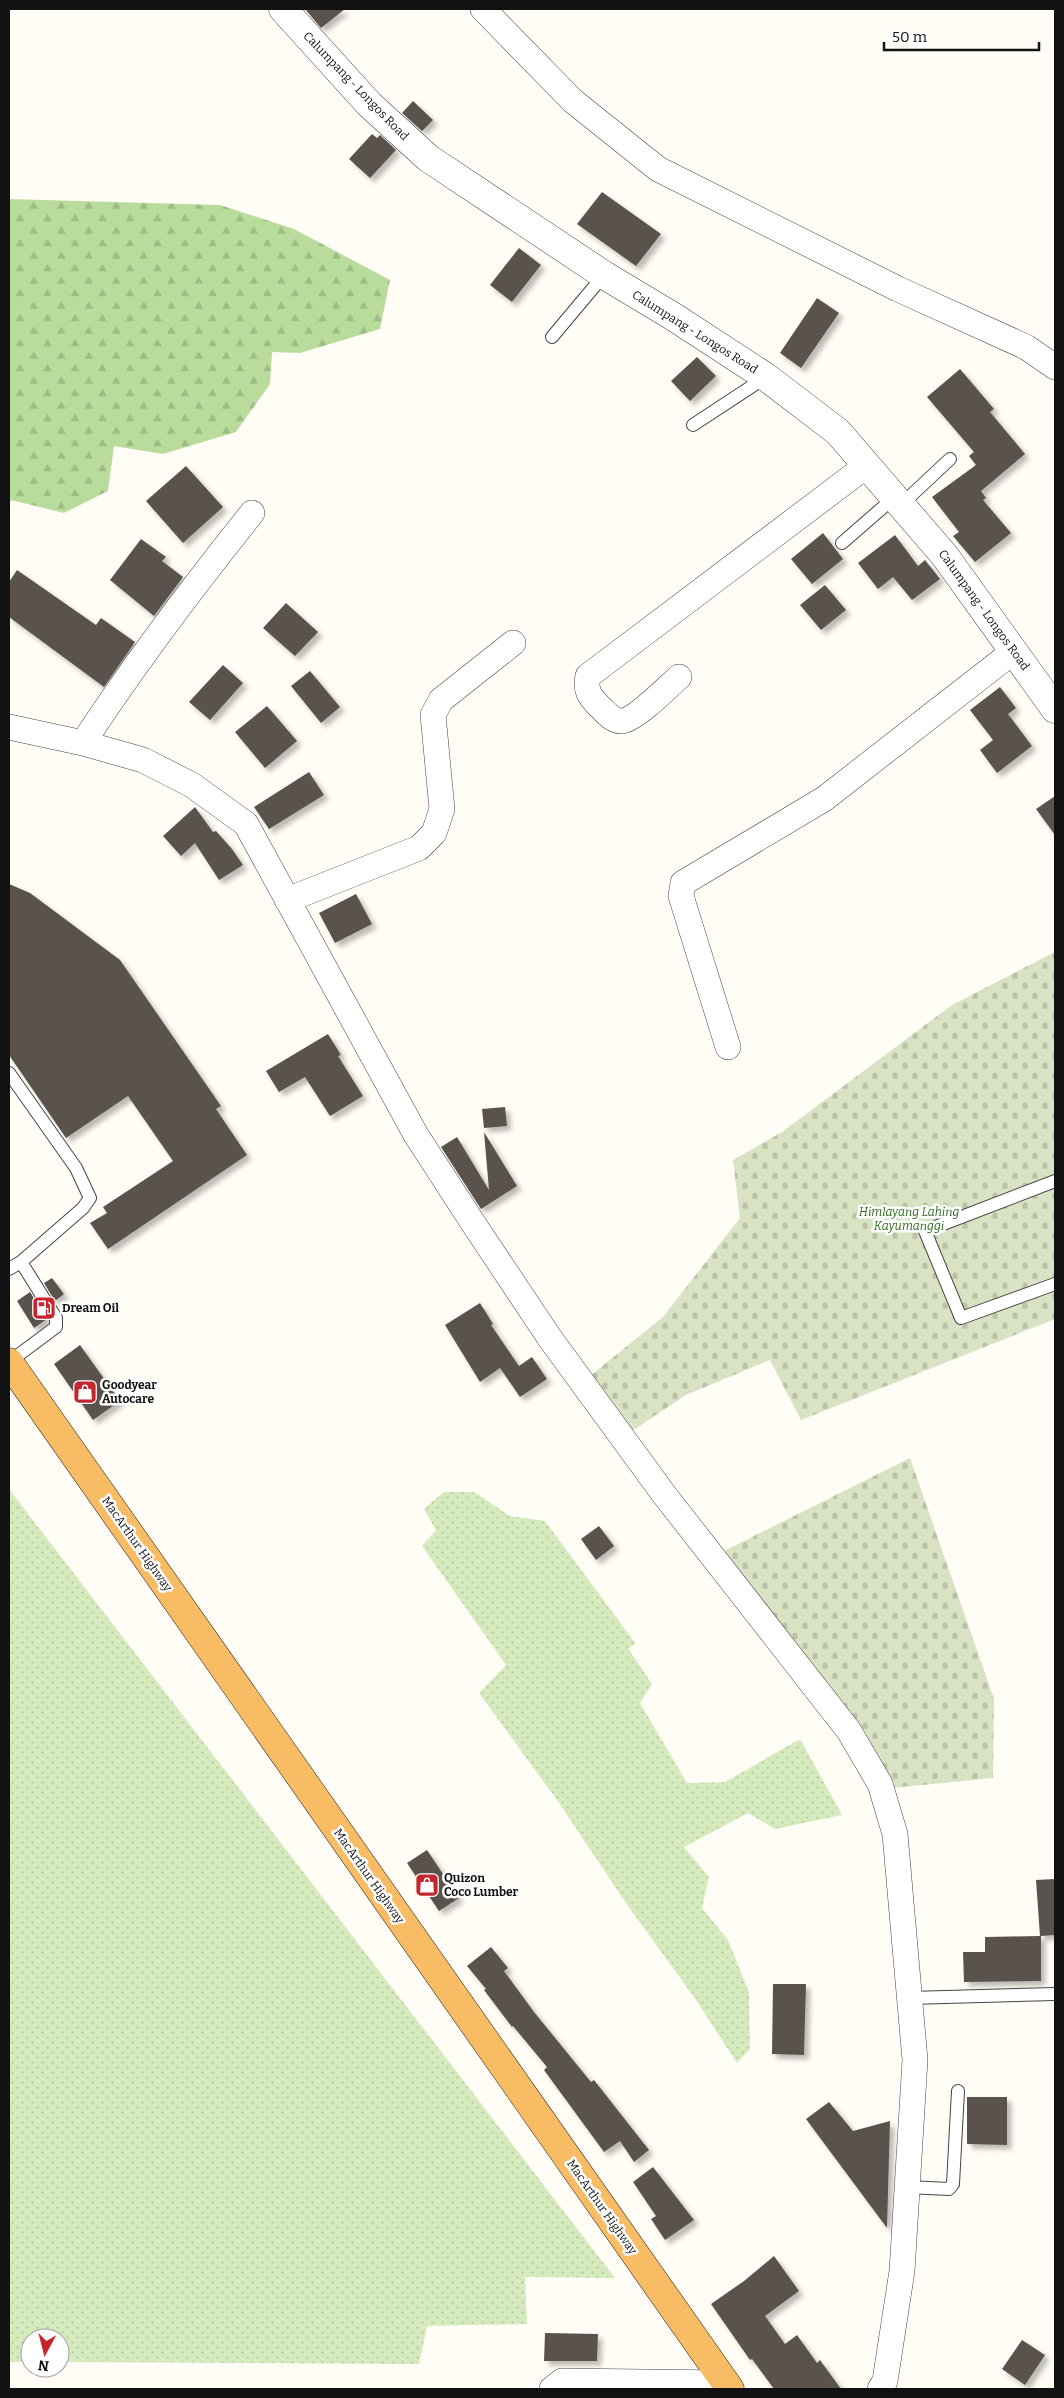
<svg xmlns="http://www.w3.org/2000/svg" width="1064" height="2398" viewBox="0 0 1064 2398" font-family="Bitter,serif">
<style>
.grass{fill:url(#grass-dots)}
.forest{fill:url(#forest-firs)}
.cemetery{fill:url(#cemetery-stones)}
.building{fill:#5a524d;filter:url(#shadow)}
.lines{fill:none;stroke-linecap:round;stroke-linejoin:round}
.service-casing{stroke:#444;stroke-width:14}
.minor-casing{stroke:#444;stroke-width:26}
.tertiary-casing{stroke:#444;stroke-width:29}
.trunk-casing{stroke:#222;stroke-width:29}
.service{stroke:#fff;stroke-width:12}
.minor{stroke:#fff;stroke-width:25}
.tertiary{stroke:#fff;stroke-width:28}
.trunk{stroke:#f7bc64;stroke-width:28}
.labels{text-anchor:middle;stroke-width:5;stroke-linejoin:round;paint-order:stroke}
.street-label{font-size:12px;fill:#111;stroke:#fff}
.park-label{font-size:12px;font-style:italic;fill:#2f6b1f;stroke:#fff}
.poi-label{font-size:12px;font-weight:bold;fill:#111;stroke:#fff;text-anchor:start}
</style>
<defs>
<pattern id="grass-dots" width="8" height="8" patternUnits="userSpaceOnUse" patternTransform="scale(1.25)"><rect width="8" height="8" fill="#d5ebbd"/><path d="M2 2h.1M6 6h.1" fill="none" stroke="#b6c8a1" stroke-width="1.8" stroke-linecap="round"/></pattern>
<pattern id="forest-firs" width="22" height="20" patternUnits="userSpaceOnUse" patternTransform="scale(1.25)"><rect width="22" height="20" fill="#b9dc9c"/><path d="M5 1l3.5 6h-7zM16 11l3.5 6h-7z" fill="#9ebc85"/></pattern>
<pattern id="cemetery-stones" width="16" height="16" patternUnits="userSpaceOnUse" patternTransform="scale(1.25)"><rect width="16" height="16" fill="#d9e3c4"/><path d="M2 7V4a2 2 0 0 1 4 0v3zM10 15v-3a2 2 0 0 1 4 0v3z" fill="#b9c2a7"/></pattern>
<filter id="shadow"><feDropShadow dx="4.5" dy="4.5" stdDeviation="2.5" flood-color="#0004"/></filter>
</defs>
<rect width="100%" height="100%" fill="#fffdf5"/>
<path class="grass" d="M9,1489L615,2278L525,2277L527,2324L427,2326L419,2364L60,2362V2338H30V2362H9Z
M444,1492H474L510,1516L545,1521L636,1644L628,1648L652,1684L640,1703L687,1783L725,1782L800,1739L842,1815L775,1829L748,1813L684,1847L709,1877L702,1908L728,1940L749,1992L750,2049L737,2063L696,2000L626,1903L557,1800L479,1693L506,1665L422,1546L436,1530L424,1509Z"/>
<path class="forest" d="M9,199L220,205L294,229L390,280L380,329L300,353L272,352L270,384L236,432L163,454L114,446L108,491L64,513L11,500L9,505Z"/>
<path class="cemetery" d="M1055,952V1319L801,1420L770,1360L686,1395L629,1433L590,1376L663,1317L740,1218L733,1160L782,1132L952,1005Z
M910,1458L994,1699L993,1778L892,1788L718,1554Z"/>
<path class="building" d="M305,9H345L321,28Z
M413,101L433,120L422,131L402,113Z
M372,134L377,138L380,135L396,150L370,178L349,159Z
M602,192L661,234L636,266L577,224Z
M519,248L541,265L512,302L490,285Z
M817,298L839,313L801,368L780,353Z
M697,357L716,376L690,401L671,381Z
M960,369L994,409L990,412L1025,454L981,491L986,498L983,500L1011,533L975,562L953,536L959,532L932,497L976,465L969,456L974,452L927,397Z
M186,466L223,507L183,543L146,501Z
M823,533L843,559L812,584L791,559Z
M895,535L918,566L925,560L940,579L912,600L893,577L878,589L858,563Z
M141,539L166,557L162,561L183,577L154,616L110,580Z
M17,570L96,625L101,618L135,642L104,687L9,617V582Z
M825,585L846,610L821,630L800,605Z
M286,603L318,632L295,656L263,628Z
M223,665L243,683L210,720L189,702Z
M310,671L340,707L321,723L291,686Z
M1000,687L1016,708L1008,714L1032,746L997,773L980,750L993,740L970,710Z
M267,706L297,741L265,768L235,732Z
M309,772L324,795L269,829L254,807Z
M1055,796V835L1036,809Z
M195,807L213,832L216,831L232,849L243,865L219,880L195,843L181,856L163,836Z
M9,884L30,893L120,960L221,1106L216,1109L247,1155L108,1249L90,1223L107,1213L103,1207L173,1161L128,1096L66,1138L9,1055Z
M356,894L372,924L335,943L319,913Z
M328,1034L341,1055L338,1056L363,1096L330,1116L305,1077L279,1092L266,1071Z
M505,1107L507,1126L484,1128L482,1109Z
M484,1132L517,1186L481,1209L441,1147L457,1137L489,1190Z
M52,1278L64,1294L55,1301L44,1283Z
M30,1292L47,1319L34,1328L17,1301Z
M480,1303L493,1324L491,1325L519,1366L532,1357L547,1379L520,1397L500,1368L480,1382L445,1325Z
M80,1345L120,1401L93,1420L54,1364Z
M599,1526L614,1546L596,1560L581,1539Z
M427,1850L459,1898L439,1911L407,1863Z
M1055,1879V1935L1041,1936V1981L964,1982L963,1952H985V1937L1040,1936L1036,1880Z
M491,1947L508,1968L504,1971L534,2012L591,2082L594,2080L649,2150L634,2162L620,2141L604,2152L544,2070L547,2067L513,2026L512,2027L484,1990L486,1989L467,1966Z
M773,1984H806L804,2055L772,2054Z
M967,2097H1007V2145L967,2144Z
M829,2102L853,2131L890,2121L887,2228L806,2119Z
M653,2167L694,2220L665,2240L651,2219L656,2216L633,2182Z
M774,2256L799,2291L765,2316L785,2344L797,2335L817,2363L820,2360L841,2389H774L752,2359L750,2360L711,2304L744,2281Z
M545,2333L598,2334L597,2361H544Z
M1022,2340L1045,2355L1025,2385L1002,2369Z"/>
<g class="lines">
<g class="service-casing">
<path id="service" d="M552,337L604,275
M693,425L766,377
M902,504L950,459
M842,543L896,496
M9,1073L76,1168L90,1198L83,1208L21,1262L9,1269
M1055,1181L925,1231L961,1318L1055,1284
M9,1362L56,1327V1318L21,1262
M909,1998L1055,1994
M907,2187L949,2189L953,2184L958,2091"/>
</g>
<g class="minor-casing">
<path id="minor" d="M483,9L573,101L658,169L898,289L1026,347L1055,367
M679,677C668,687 634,721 621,721C612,721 605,711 599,706C589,696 585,690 588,676L866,466
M9,727L83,743L143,760L192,785L246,824L416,1135L475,1226L549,1337L663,1493L849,1731L880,1784L895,1834L915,2060L902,2271L885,2381L880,2389
M83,743C135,663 192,588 252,513
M287,900L419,848L434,833L442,809L433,715L441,700L513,643
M728,1047L681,896L683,883L824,799L1014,651
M552,2389L562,2381L726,2383"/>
</g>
<g class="tertiary-casing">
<path id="tertiary" d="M283,9L369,104L428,158L604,275L674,317L766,377L838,432L945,556L1055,709"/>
</g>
<g class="trunk-casing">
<path id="trunk" d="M9,1362L730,2389"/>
</g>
<use href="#service" class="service"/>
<use href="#minor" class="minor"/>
<use href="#tertiary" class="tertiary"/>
<use href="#trunk" class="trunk"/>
</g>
<defs>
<g id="fuel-square" transform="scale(1.25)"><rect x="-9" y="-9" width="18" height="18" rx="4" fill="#c4262e" stroke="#fff"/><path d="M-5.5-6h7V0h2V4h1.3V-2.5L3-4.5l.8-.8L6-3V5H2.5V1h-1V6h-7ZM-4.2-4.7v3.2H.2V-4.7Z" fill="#fff"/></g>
<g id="shop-square" transform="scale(1.25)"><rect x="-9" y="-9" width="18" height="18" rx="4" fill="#c4262e" stroke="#fff"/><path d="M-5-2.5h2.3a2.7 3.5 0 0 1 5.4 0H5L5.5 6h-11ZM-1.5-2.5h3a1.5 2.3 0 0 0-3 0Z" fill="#fff"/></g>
</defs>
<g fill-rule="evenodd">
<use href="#fuel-square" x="44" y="1308"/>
<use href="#shop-square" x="85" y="1392"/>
<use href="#shop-square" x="427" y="1885"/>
</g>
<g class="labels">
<g class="street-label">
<text transform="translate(356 86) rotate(46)" y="4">Calumpang - Longos Road</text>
<text transform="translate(695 332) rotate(32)" y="4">Calumpang - Longos Road</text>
<text transform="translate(984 610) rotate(54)" y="4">Calumpang - Longos Road</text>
<text transform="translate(137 1544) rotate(55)" y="4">MacArthur Highway</text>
<text transform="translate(369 1876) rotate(55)" y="4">MacArthur Highway</text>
<text transform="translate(602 2207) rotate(55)" y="4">MacArthur Highway</text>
</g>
<g class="park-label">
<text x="909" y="1216">Himlayang Lahing<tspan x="909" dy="14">Kayumanggi</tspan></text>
</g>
<g class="poi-label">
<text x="62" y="1312">Dream Oil</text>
<text x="102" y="1389">Goodyear<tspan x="102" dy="14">Autocare</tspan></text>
<text x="444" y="1882">Quizon<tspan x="444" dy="14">Coco Lumber</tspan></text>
</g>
</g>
<rect width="1064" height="2398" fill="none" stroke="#111111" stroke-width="20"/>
<g transform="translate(45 2353) rotate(187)"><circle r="24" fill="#ffffff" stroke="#a0a0a0"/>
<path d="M0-4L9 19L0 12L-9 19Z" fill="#c4262e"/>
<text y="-8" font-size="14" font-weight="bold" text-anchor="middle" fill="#111111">N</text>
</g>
<path d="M884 42v8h155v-8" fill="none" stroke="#111111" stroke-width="2.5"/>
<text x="892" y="42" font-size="15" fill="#111111" stroke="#ffffff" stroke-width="4" paint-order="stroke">50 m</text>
</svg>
